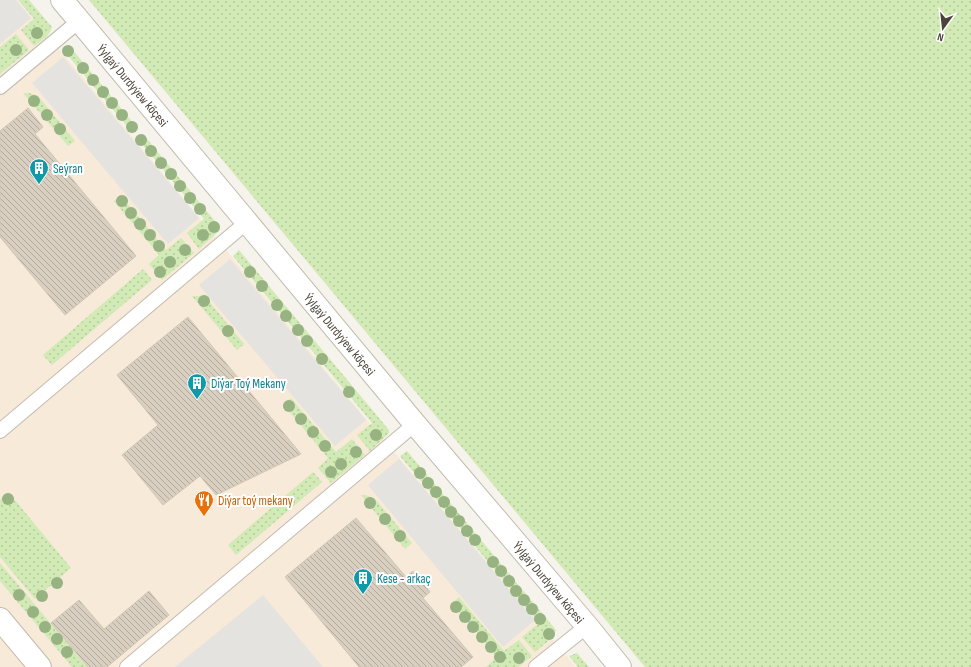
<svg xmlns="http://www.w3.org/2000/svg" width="971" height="667" viewBox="0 0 971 667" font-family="'Sofia Sans Condensed',sans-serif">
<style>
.commercial{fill:#f7ead8}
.grass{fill:url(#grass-dots)}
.parking{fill:#e5e3e0}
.building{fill:url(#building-back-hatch);stroke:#d3c7b4}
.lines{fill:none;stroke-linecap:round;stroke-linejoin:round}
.service-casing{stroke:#c2bbae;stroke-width:16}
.minor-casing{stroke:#c2bbae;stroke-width:24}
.service{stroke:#fff;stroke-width:14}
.minor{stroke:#fff;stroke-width:22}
.tree{fill:#97b381}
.labels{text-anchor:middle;stroke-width:4;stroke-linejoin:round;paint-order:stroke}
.street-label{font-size:13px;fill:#4b4439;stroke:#fff}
.culture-label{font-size:13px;fill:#0d838f;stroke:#fff;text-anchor:start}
.food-label{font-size:13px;fill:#c56008;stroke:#fff;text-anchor:start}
</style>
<defs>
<pattern id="grass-dots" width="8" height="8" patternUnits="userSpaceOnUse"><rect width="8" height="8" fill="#d2eab5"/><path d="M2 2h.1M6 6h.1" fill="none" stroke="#b6ca9c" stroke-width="1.8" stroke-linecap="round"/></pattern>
<pattern id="building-back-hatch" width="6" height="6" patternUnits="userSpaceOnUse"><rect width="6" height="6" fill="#d8cfc1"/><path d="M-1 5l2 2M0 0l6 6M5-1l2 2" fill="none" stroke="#b1aa9e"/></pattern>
</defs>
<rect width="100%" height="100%" fill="#f6f3ec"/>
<path class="commercial" d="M0,0H17L65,56L368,421L576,667H0Z"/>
<path class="grass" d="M18,0H29L52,27C50,36 41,41 34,46L21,30L34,19Z
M89,0H971V667H645Z
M16,34L29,50L0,74V47Z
M72,49L135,125L130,130L64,51Z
M23,93H29L38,96L75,141L68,146Z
M143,134L220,227V230L199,249L187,233L204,219L137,138Z
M121,196L166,250L181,238L194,253L162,280L149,264L159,255L114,201Z
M239,250L389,430V433L370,451L357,435L372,423L233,256Z
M143,269L152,280L52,365L43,355Z
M192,296H198L207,299L244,344L237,350Z
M291,398L336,452L352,439L365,455L331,483L318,468L328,458L283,404Z
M407,451L556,630L553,637L535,652L522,637L539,623L400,456Z
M313,472L322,482L236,555L228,545Z
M9,493L71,568L35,599L0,557V500Z
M361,495H366L375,499L412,543L405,549Z
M0,563L87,667H72L0,581Z
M459,597L504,651L519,640L532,656L518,667H486L497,657L452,603Z
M577,653L589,667H578L569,656Z"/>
<path class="parking" d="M0,0H16L31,18L0,44Z
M63,57L199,218L168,244L32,83Z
M230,259L366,420L335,446L199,285Z
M399,459L535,620L503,647L368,485Z
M263,595L323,667H175Z"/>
<path class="building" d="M28,108L43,127L35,134L136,256L65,315L0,237V131Z
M188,317L301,454L216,495L200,476L163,505L122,455L158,425L117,375Z
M356,518L406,577L413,571L430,592L423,598L473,657L461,667H359L285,577Z
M149,591L169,615L107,667H88L51,623L79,600L104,629Z"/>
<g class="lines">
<g class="service-casing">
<path id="service" d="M0,87L79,21
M0,431L247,222
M127,667L415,424
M536,667L587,626"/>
</g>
<g class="minor-casing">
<path id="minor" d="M62,0L415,424L587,626L620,667
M0,619L40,667"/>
</g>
<use href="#service" class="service"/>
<use href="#minor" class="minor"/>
</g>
<g class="tree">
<circle cx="37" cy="33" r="6"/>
<circle cx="16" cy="50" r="6"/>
<circle cx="68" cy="51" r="6"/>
<circle cx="83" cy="68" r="6"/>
<circle cx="93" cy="80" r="6"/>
<circle cx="103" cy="92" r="6"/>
<circle cx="34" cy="101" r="6"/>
<circle cx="112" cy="103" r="6"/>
<circle cx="47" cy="115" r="6"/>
<circle cx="122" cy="115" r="6"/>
<circle cx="132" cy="127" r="6"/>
<circle cx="60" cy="129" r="6"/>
<circle cx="141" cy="140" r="6"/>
<circle cx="151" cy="151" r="6"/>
<circle cx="161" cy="163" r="6"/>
<circle cx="171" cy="174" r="6"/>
<circle cx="180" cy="186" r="6"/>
<circle cx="190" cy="198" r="6"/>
<circle cx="122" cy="201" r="6"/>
<circle cx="200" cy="209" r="6"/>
<circle cx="131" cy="213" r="6"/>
<circle cx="140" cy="224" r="6"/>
<circle cx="214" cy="227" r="6"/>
<circle cx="150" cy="235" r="6"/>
<circle cx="203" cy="235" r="6"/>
<circle cx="159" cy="246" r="6"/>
<circle cx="185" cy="250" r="6"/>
<circle cx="170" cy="262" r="6"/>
<circle cx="160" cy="272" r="6"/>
<circle cx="250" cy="272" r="6"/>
<circle cx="262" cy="286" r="6"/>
<circle cx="204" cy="301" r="6"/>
<circle cx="277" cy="305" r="6"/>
<circle cx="286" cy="316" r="6"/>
<circle cx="298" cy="330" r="6"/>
<circle cx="228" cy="331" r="6"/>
<circle cx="307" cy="341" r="6"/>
<circle cx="322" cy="359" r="6"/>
<circle cx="349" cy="392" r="6"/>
<circle cx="289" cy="406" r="6"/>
<circle cx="301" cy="419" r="6"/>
<circle cx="313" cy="432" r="6"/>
<circle cx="376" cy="435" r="6"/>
<circle cx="325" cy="446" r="6"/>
<circle cx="356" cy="452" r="6"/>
<circle cx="341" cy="464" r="6"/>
<circle cx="331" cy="472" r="6"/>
<circle cx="420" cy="473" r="6"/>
<circle cx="428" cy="483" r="6"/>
<circle cx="436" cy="492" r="6"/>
<circle cx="8" cy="499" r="6"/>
<circle cx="444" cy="502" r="6"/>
<circle cx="370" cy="503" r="6"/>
<circle cx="451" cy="512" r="6"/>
<circle cx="385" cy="519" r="6"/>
<circle cx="459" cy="521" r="6"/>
<circle cx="467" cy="531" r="6"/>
<circle cx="400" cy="536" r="6"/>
<circle cx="475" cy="540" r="6"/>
<circle cx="493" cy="562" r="6"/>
<circle cx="501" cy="571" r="6"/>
<circle cx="509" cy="581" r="6"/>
<circle cx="57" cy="583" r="6"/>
<circle cx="516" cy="591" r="6"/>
<circle cx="19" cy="595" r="6"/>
<circle cx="42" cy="596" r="6"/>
<circle cx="524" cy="600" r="6"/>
<circle cx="456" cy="607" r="6"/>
<circle cx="532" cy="609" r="6"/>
<circle cx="33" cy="612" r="6"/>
<circle cx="465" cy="617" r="6"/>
<circle cx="540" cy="619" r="6"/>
<circle cx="45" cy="627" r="6"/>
<circle cx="473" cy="627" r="6"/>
<circle cx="549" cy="634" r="6"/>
<circle cx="482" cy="637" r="6"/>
<circle cx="57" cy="639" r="6"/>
<circle cx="491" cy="647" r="6"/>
<circle cx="67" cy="652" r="6"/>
<circle cx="500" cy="657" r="6"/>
<circle cx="519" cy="658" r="6"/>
</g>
<defs>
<g id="building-pin" transform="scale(1)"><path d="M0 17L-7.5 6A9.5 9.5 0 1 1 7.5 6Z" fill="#0f9aa8" stroke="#fff"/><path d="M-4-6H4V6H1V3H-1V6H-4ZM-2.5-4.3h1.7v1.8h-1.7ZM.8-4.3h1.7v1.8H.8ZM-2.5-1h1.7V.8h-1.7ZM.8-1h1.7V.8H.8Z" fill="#fff"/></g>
<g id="restaurant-pin" transform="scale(1)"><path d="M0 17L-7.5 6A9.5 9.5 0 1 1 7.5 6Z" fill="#e8710a" stroke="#fff"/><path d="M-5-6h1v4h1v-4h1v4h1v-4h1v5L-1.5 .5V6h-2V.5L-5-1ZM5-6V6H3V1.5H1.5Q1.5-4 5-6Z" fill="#fff"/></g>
</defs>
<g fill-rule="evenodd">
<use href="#building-pin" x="39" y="168"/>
<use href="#building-pin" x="197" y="383"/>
<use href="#restaurant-pin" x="204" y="500"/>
<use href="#building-pin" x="363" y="578"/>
</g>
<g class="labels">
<g class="street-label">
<text transform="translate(133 85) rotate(50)" y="5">Ýylgaý Durdyýew köçesi</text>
<text transform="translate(340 334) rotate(50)" y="5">Ýylgaý Durdyýew köçesi</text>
<text transform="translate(549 582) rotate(50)" y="5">Ýylgaý Durdyýew köçesi</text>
</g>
<g class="culture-label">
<text x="53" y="173">Seýran</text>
<text x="211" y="388">Diýar Toý Mekany</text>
<text x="377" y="583">Kese - arkaç</text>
</g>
<g class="food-label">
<text x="218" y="505">Diýar toý mekany</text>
</g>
</g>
<g transform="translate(943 28) rotate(195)" stroke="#ffffff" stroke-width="3" paint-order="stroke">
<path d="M0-3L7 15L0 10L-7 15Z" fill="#4b4439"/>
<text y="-6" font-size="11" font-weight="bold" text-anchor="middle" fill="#4b4439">N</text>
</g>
</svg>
